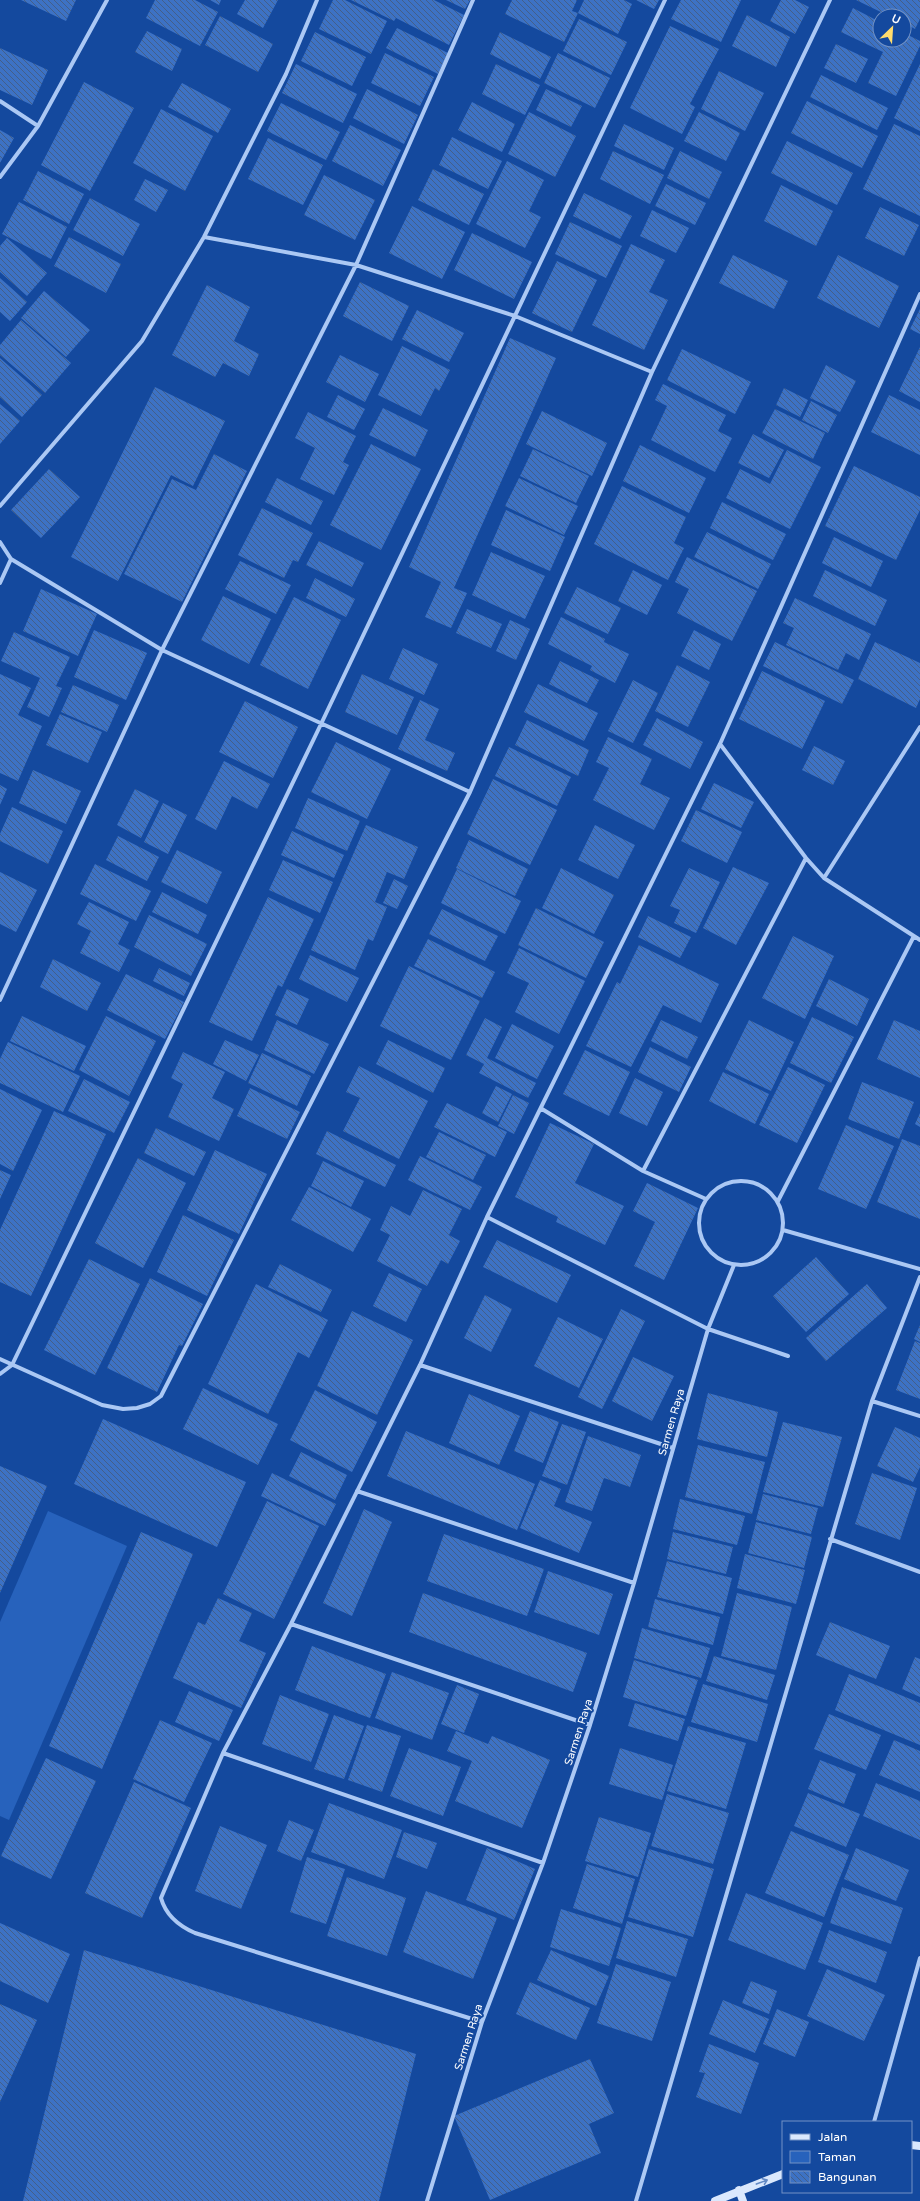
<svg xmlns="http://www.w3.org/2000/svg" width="920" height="2201" viewBox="0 0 920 2201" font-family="'Varela Round',sans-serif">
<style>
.park{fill:#2762bc}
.building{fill:url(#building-back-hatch)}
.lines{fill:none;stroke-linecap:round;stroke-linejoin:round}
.minor{stroke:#abc8f4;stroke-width:4}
.secondary{stroke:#dae8fd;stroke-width:8}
.oneway{stroke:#6389c4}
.labels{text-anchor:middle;stroke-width:4;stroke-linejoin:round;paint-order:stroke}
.street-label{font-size:11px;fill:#fff;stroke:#14499e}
</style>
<defs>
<pattern id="building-back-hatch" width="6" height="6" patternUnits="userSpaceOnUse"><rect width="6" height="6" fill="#3d72c4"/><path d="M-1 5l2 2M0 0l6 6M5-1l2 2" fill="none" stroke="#445f88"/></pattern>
</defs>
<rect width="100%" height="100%" fill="#14499e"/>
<path class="park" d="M48,1511L127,1546L9,1820L0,1816V1622Z"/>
<path class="building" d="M21,0H76L66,21Z
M155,0H195L218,12L200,46L146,18Z
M210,0H221L219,5Z
M245,0H278L263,28L237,14Z
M333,0H345L387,21L371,54L319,29Z
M351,0H434L464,15L449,45L396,18L394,21Z
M446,0H470L465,9Z
M512,0H577L572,11L578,13L564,42L505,14Z
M584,0H624L632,4L618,34L578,13Z
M636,0H659L654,9Z
M681,0H741L721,42L671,19Z
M781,0H795L809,7L795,34L770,21Z
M856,0H920V19L915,29L904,23V16H889Z
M853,8L880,22V40H904V33L920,41V46L896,96L868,83L883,52L841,32Z
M747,15L790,37L776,67L732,46Z
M220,16L273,44L258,72L205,45Z
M579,19L627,42L611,75L563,51Z
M670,26L719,49L690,104L695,107L682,134L630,108Z
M397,28L448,53L438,74L386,48Z
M147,31L182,49L172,71L135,52Z
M315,32L366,57L352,86L301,61Z
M500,32L551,57L540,79L490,54Z
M836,44L868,59L856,83L824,68Z
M0,48L48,70L32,105L0,90Z
M385,53L434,77L420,106L371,83Z
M558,53L610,78L595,108L544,83Z
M296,64L357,94L343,123L282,93Z
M496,64L540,85L525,115L482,94Z
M920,64V131L894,118Z
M719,71L764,93L745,131L701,109Z
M821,75L888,108L877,130L810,97Z
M84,82L134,108L90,191L41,165Z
M182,83L231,109L218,133L168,107Z
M367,89L418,115L404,144L353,118Z
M546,89L582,106L571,127L536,110Z
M807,101L878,136L862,168L791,133Z
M472,102L515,124L502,152L458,130Z
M281,103L340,132L326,160L267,131Z
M161,109L213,136L185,191L133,163Z
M529,112L576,136L555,177L508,154Z
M699,112L740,133L726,161L684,141Z
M624,124L674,148L664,170L614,146Z
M894,124L920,136V216L863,189Z
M350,125L401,150L383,186L332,161Z
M0,130L14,138L0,163Z
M452,137L502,161L488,189L439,165Z
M268,138L323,165L303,205L248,179Z
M787,141L853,173L837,205L771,173Z
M613,151L664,175L650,204L600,179Z
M680,151L722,172L709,199L667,178Z
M507,161L544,180L529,211L541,217L525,248L476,224Z
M433,169L484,194L469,225L418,200Z
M38,171L84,194L69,224L23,200Z
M324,175L375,200L355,240L304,215Z
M145,179L168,190L156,212L134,200Z
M666,184L706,203L695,225L655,206Z
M781,185L833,211L816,246L764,221Z
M584,193L632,216L620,239L573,216Z
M90,198L140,224L123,256L73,230Z
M19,202L67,227L51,259L2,234Z
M412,206L465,232L442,279L389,253Z
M880,207L919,225L904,256L865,238Z
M652,210L689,228L676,253L640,236Z
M570,222L622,246L606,278L555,254Z
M472,233L532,262L514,299L454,270Z
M69,237L121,264L106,293L54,266Z
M7,238L47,273L27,296L0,272V246Z
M631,244L665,260L649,292L668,300L644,350L592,325Z
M733,255L788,281L774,309L719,283Z
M838,255L899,286L879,328L817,298Z
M557,261L597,280L572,332L532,313Z
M0,278L27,302L10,321L0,312Z
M360,282L409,306L392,341L343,316Z
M207,285L250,307L234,341L259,354L249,376L223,363L215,377L172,355Z
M44,291L90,330L66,357L21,318Z
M920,309V334L910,329Z
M417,310L464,333L449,362L402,339Z
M21,320L71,363L45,393L0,355V345Z
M510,338L556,358L454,588L467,593L451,628L425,617L441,582L409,567Z
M402,346L450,370L439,391L435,388L421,416L378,395Z
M920,347V402L899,391Z
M682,349L751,382L735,414L667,380Z
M340,355L379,374L365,402L326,382Z
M0,358L42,395L22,417L0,397Z
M826,365L856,381L840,412L810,398Z
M663,384L726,415L718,431L732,438L715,472L651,440L667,406L655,400Z
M155,387L225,421L193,486L171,475L118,581L71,557Z
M784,388L808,400L800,417L776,405Z
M338,395L365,409L354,430L327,417Z
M889,395L920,410V455L871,432Z
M811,401L837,415L828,433L802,420Z
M0,404L20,421L0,444Z
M383,408L428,430L415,457L369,435Z
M775,409L825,433L813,459L762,433Z
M542,411L607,443L592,476L526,444Z
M308,412L356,436L343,462L349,465L334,495L300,479L315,448L295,438Z
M753,434L784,450L769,478L738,463Z
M371,444L421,469L381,550L330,525Z
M640,445L706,478L689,513L623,481Z
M533,449L589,476L576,503L520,476Z
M787,450L821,467L790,529L726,498L740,469L770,484Z
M214,454L247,471L182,602L124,574L172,479L196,490Z
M854,466L920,497V510L896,560L825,526Z
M49,469L80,497L41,538L11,510Z
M277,478L323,501L311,525L265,502Z
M519,478L578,506L564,535L505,506Z
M622,486L686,517L674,543L684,548L668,580L594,544Z
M722,502L786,534L773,560L710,528Z
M262,508L313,533L298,562L293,560L284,578L238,555Z
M506,510L565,537L550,571L491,545Z
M707,532L771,564L758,589L694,557Z
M834,537L883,561L871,587L822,563Z
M319,541L364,563L352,587L306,565Z
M491,552L545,576L525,619L472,595Z
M687,557L757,591L732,641L677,613L689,589L675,582Z
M240,561L291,585L276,614L225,589Z
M633,570L662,585L647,615L618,601Z
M825,570L887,600L875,626L813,596Z
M315,578L355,599L346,617L306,598Z
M577,587L621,608L608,634L564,613Z
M41,589L97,614L78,656L23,631Z
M223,596L271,619L249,664L201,640Z
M294,597L341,620L308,689L260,665Z
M795,598L871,634L859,660L846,653L838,670L786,645L794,628L783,623Z
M467,609L502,624L491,648L456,633Z
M561,617L605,639L604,642L629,654L615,683L590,670L592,666L548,644Z
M510,620L530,629L516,660L496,651Z
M94,630L147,653L126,700L74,677Z
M694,630L721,644L709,670L681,656Z
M14,632L70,657L56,686L62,688L49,717L27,707L40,678L1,661Z
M775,642L854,680L842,704L763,666Z
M875,642L920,663V699L916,708L858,679Z
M403,648L438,664L424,695L389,679Z
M560,661L599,680L587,703L549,684Z
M677,665L710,682L688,727L655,711Z
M762,671L825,701L802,749L739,719Z
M0,674L31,688L18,715L42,726L18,781L0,773Z
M362,674L414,697L397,735L345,712Z
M633,680L658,693L633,743L608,731Z
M538,684L598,713L584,741L524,712Z
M73,685L119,705L107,732L61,712Z
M420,700L439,709L425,740L455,753L447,771L398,749Z
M245,701L298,727L273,778L219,752Z
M60,714L102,732L88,763L46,745Z
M657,718L703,742L690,769L643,745Z
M527,720L589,750L578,776L515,745Z
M608,737L652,759L640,784L670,798L654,830L593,800L609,768L596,762Z
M336,742L391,769L367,819L311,792Z
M814,746L845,761L833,785L802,770Z
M509,747L571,777L557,806L495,776Z
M224,761L270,784L257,809L232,796L216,830L195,819Z
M33,770L81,791L66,824L19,803Z
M493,779L557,810L530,865L467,834Z
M714,783L754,802L741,828L701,809Z
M0,785L7,789L0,805Z
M135,789L159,801L141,838L117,825Z
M308,798L360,821L347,851L295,828Z
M163,803L187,815L168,854L144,842Z
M12,807L63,831L48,864L0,841V834Z
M696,810L742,832L727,863L681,841Z
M366,825L418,847L404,879L387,872L375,902L387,907L373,941L368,939L355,970L311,950Z
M595,825L635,845L618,879L578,860Z
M292,831L344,855L334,878L281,855Z
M118,836L159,857L147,881L106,860Z
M469,840L528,869L515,896L456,868Z
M177,850L222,872L207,904L161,882Z
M283,860L333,882L320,913L269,890Z
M95,864L151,891L136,921L80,894Z
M733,867L769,883L736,945L703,928Z
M561,868L614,895L594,934L542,908Z
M689,868L720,882L696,933L674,923L680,910L670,906Z
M457,869L521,901L505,934L441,903Z
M0,872L37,890L16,932L0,924Z
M394,879L408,886L397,909L383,903Z
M162,892L207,915L198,934L152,912Z
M268,897L314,919L282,987L278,985L252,1041L209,1022Z
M89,902L129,922L118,944L130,950L119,972L80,953L91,931L77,924Z
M536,908L604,942L586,978L518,945Z
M442,909L498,936L485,961L429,934Z
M149,915L207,944L191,976L134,947Z
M648,916L691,937L680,958L638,937Z
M793,936L834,956L805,1019L762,998Z
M428,939L495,972L482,998L414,966Z
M639,945L719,984L701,1023L663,1005L631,1067L586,1046L617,982L620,984Z
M519,948L585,981L559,1034L515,1012L529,983L507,973Z
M310,955L359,978L347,1002L299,979Z
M53,959L101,983L87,1011L40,987Z
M409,966L480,1001L451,1060L380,1026Z
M159,968L190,983L184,996L153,981Z
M126,974L184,1002L165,1039L107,1010Z
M829,979L869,999L857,1026L816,1006Z
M287,989L309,999L297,1025L275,1015Z
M22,1016L86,1046L74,1071L10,1041Z
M106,1016L156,1041L129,1096L79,1070Z
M812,1017L854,1037L831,1083L790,1063Z
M485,1018L502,1027L487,1058L536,1083L528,1098L479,1073L484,1064L466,1055Z
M277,1020L329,1044L314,1074L264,1050Z
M661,1020L698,1037L687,1059L651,1041Z
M749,1020L794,1042L771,1091L725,1069Z
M894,1020L920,1031V1078L877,1059Z
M512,1024L554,1046L537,1079L495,1058Z
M225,1040L259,1055L246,1081L213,1064Z
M388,1040L445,1068L433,1093L376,1064Z
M8,1042L80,1076L63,1112L0,1083V1059Z
M650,1047L691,1067L679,1092L638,1072Z
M585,1050L630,1072L609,1116L563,1094Z
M183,1052L225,1072L212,1098L234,1109L219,1141L168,1117L183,1084L171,1078Z
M262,1053L311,1076L297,1106L248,1083Z
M359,1066L428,1101L399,1159L343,1131L360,1098L346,1092Z
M788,1067L825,1085L797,1143L759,1125Z
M723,1072L769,1094L755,1124L709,1101Z
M635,1078L663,1092L647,1126L619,1113Z
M84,1079L130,1102L114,1133L68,1111Z
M862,1082L914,1102L899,1139L848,1119Z
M496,1086L512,1094L498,1122L482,1113Z
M250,1088L300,1112L287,1139L237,1116Z
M0,1089L42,1110L13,1171L0,1164Z
M513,1095L529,1103L514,1134L498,1126Z
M447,1103L507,1132L495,1157L434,1127Z
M54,1111L106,1134L31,1296L0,1282V1230Z
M920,1113V1127L915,1124Z
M550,1123L594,1144L575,1183L624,1206L605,1245L556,1222L558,1217L515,1197Z
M846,1125L894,1146L866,1209L818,1189Z
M156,1128L206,1152L194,1176L144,1153Z
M327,1131L396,1165L385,1187L316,1154Z
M439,1132L486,1155L473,1180L426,1157Z
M902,1139L920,1146V1219L877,1202Z
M215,1150L267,1174L239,1234L187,1210Z
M420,1156L482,1187L470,1210L408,1180Z
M138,1158L186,1183L143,1268L95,1243Z
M323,1161L364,1181L351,1207L311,1186Z
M0,1170L11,1175L0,1199Z
M647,1183L698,1208L664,1280L634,1266L655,1222L633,1211Z
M309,1187L371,1219L353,1252L291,1220Z
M423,1190L462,1209L449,1235L460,1241L448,1264L441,1260L427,1286L377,1261L390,1235L380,1230L391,1206L410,1216Z
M183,1215L234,1240L207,1296L157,1272Z
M497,1240L571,1275L557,1303L483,1267Z
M816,1257L849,1294L806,1332L773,1296Z
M89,1259L140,1284L95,1375L44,1350Z
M280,1264L332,1290L321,1312L268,1287Z
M389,1273L422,1289L406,1322L373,1306Z
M150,1278L203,1304L182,1346L179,1345L157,1392L107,1368Z
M256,1284L328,1320L309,1358L298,1352L268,1414L208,1384Z
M867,1284L887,1308L826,1361L806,1338Z
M485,1295L512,1309L491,1352L464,1338Z
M621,1309L645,1321L602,1409L578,1397Z
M352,1311L413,1340L377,1415L317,1386Z
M558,1317L603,1339L579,1388L534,1366Z
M920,1325V1342L914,1339Z
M915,1341L920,1343V1399L896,1390Z
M633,1357L674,1376L652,1421L612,1401Z
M203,1388L278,1424L258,1465L183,1429Z
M315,1390L377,1422L352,1472L290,1440Z
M708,1393L778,1412L767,1457L697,1439Z
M469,1394L520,1416L499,1465L449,1443Z
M530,1411L559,1422L543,1463L514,1451Z
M103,1419L246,1482L217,1547L74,1484Z
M783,1422L842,1437L823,1507L763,1492Z
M562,1424L586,1432L567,1485L542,1476Z
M895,1427L920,1438V1467L913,1482L877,1466Z
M406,1431L535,1484L517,1530L387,1476Z
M588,1436L641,1455L630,1487L604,1478L592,1511L565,1502Z
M698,1445L765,1462L752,1514L685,1497Z
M301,1452L347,1475L335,1500L289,1476Z
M0,1466L47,1486L0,1593Z
M272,1473L336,1504L325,1526L261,1496Z
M872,1473L917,1488L900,1540L855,1524Z
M540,1480L561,1489L554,1506L592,1522L579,1553L520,1528Z
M763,1494L818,1508L811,1534L756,1520Z
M680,1499L745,1516L737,1545L673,1529Z
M267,1501L319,1526L274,1619L223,1594Z
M364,1509L392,1522L352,1616L323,1603Z
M756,1522L812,1537L804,1568L748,1553Z
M141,1532L193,1554L102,1769L49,1746Z
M673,1532L733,1547L726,1574L667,1559Z
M444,1534L544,1569L527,1616L427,1581Z
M745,1554L805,1570L796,1604L737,1588Z
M667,1561L732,1578L723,1614L657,1597Z
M548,1571L613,1594L599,1635L534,1612Z
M423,1593L587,1653L573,1692L409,1632Z
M737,1593L792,1607L776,1670L721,1656Z
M218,1598L252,1613L239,1641L266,1653L241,1708L173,1678L198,1622L205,1625Z
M655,1599L720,1617L713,1645L648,1627Z
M830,1622L890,1646L876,1679L816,1655Z
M642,1628L710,1648L701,1678L634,1658Z
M312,1646L386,1674L370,1718L295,1690Z
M714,1656L775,1675L767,1700L706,1681Z
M915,1657L920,1659V1697L902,1689Z
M634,1660L698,1680L686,1716L623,1697Z
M392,1672L449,1693L432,1740L375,1718Z
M849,1674L920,1703V1745L835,1710Z
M703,1684L768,1704L757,1742L691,1722Z
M457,1685L479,1694L464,1733L441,1724Z
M189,1691L233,1710L219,1741L175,1722Z
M280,1695L329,1714L311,1762L262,1744Z
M635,1703L685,1719L678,1741L628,1726Z
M829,1714L881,1735L866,1770L814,1749Z
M334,1715L364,1726L344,1779L314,1769Z
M160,1720L212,1743L184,1802L133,1779Z
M367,1725L401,1736L382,1792L348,1780Z
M688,1726L746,1743L726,1809L667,1791Z
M456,1731L488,1744L492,1736L550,1760L522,1828L455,1801L472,1761L447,1751Z
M894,1740L920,1751V1792L879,1775Z
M409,1748L461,1767L443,1816L390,1796Z
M620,1748L673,1765L662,1800L609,1784Z
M46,1758L96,1781L51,1879L1,1856Z
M820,1760L856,1774L844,1804L808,1789Z
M134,1782L191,1808L142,1918L85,1893Z
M876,1783L920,1801V1840L863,1816Z
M808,1793L860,1814L846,1847L794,1826Z
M667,1794L729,1813L713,1864L651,1846Z
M329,1803L402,1830L384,1879L311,1852Z
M599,1817L651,1833L638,1877L585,1861Z
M289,1820L314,1830L301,1861L277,1851Z
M220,1826L267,1845L241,1909L195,1891Z
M791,1831L849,1855L824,1917L765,1893Z
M404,1832L437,1843L427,1869L396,1857Z
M487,1848L535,1869L514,1920L466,1900Z
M856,1848L909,1870L896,1901L844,1879Z
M649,1849L714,1869L693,1937L628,1917Z
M307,1857L345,1869L326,1924L290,1912Z
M587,1864L635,1879L622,1924L573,1908Z
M347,1877L406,1898L387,1956L327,1936Z
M842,1887L903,1908L891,1944L830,1923Z
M426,1891L497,1918L473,1979L403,1952Z
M746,1893L823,1923L805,1970L728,1940Z
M561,1909L621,1928L609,1966L550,1947Z
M627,1921L688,1939L676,1977L616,1958Z
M0,1923L70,1954L48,2003L0,1981Z
M829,1930L887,1952L876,1983L818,1962Z
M84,1950L416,2054L379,2201H23Z
M551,1950L609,1976L596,2006L537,1980Z
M616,1964L671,1982L652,2041L597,2023Z
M827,1969L885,1995L864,2041L807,2016Z
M751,1981L777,1991L769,2014L742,2003Z
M530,1982L590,2008L576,2040L516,2014Z
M723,2000L769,2019L755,2053L709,2034Z
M0,2004L37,2020L0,2102Z
M777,2009L809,2022L795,2057L763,2044Z
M709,2044L759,2063L741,2114L696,2097L705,2073L699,2072Z
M590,2059L614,2113L589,2124L601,2153L490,2200L454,2116Z"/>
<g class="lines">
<path class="minor" d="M0,101L38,126
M0,177L38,126L107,0
M204,237L356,265L515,316L652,372
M0,506L142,341L204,237L286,74L317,0
M0,542L11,559L162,650L470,792
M0,583L11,559
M720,744L806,858L824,878L920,940
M824,878L920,727
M0,1000L162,650L356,265L473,0
M542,1109L643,1171L706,1199
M643,1171L806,858
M699 1223a42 42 0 1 1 84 0a42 42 0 1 1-84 0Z
M778,1201L914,936
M487,1217L708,1329L788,1356
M783,1230L920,1269
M0,1359L102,1405L123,1409L137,1408L150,1404L161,1396L470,792L652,372L830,0
M420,1365L673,1448
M0,1374L12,1365L322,722L665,0
M872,1401L920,1416
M357,1491L634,1583
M830,1539L920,1572
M291,1624L590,1725
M223,1753L543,1863
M482,2022L195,1933C179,1926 166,1916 161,1898L223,1753L291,1624L420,1365L487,1217L720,744L920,294
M874,2122L920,1958
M427,2201L482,2022L543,1863L590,1725L634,1583L708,1329L734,1265
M636,2201L872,1401L920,1277"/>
<path class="secondary" d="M911,2145L920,2146
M739,2190L743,2201
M715,2201L783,2174"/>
</g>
<defs><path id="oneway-shaft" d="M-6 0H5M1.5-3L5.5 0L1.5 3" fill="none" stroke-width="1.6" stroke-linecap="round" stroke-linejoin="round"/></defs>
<use class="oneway" href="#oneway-shaft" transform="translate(762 2182) rotate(-20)"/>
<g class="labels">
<g class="street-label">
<text transform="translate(671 1422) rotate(-74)" y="4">Sarmen Raya</text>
<text transform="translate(578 1732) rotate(-72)" y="4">Sarmen Raya</text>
<text transform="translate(468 2037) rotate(-72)" y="4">Sarmen Raya</text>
</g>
</g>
<rect x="782" y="2121" width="130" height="72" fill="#14499e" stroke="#7292c5"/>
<rect x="790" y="2134" width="20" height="6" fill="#dae8fd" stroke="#7292c5"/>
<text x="818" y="2141" font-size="12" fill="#ffffff">Jalan</text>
<rect x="790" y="2151" width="20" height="12" fill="#2762bc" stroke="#7292c5"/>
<text x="818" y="2161" font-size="12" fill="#ffffff">Taman</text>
<rect x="790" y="2171" width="20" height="12" fill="url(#building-back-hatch)" stroke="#7292c5"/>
<text x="818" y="2181" font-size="12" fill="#ffffff">Bangunan</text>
<g transform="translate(892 28) rotate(25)"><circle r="19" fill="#14499e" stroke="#7292c5"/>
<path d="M0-3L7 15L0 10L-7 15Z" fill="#ffdc6d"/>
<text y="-6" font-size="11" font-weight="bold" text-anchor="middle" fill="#ffffff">U</text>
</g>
</svg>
